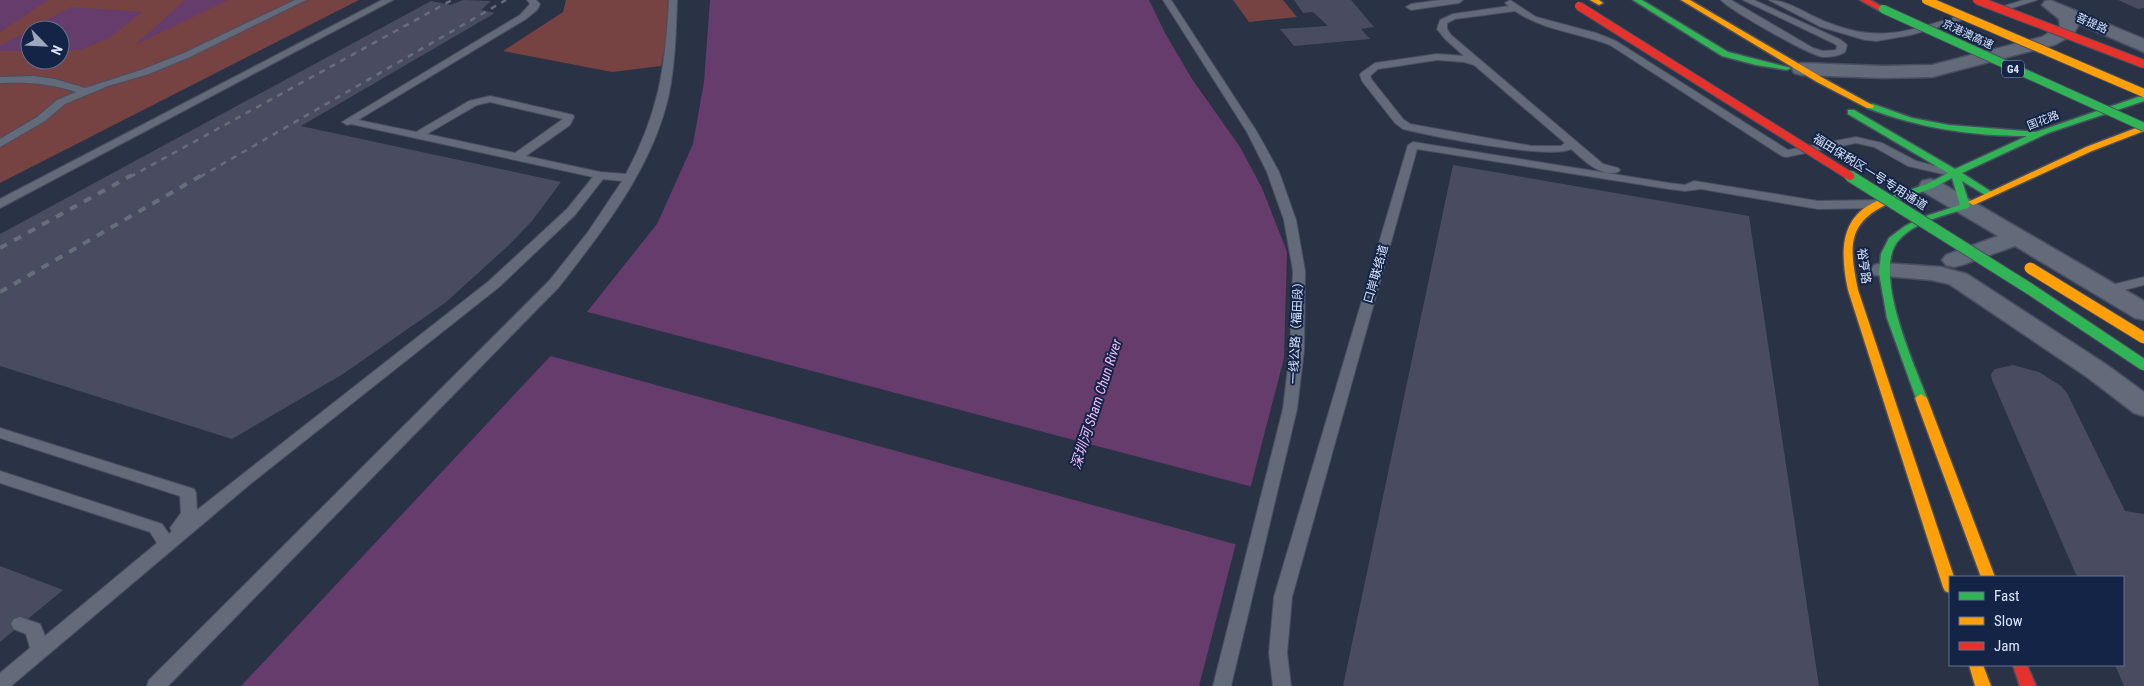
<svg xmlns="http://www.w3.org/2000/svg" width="2144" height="686" viewBox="0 0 2144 686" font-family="'Roboto Condensed','Noto Sans SC',sans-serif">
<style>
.green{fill:#764242;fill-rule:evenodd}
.water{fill:#653c6c}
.pier{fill:#2a3245}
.building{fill:#494c60}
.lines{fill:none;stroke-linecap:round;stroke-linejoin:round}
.lane-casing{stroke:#484f60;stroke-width:2}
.street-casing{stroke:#484f60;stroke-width:3}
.fast-casing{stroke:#484f60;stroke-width:3}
.slow-casing{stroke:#484f60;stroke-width:3}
.jam-casing{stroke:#484f60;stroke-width:3}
.lane{fill:#636a7a;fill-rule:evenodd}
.street{fill:#636a7a;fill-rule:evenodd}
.fast{fill:#30b455;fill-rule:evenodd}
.slow{fill:#ff9f0a;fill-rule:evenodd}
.jam{fill:#e5322d;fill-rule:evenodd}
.rail-far1{stroke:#666e7c;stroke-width:2.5;stroke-dasharray:6 6;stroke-linecap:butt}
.rail{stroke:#666e7c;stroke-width:4;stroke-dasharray:8 8;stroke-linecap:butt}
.fast-bridge-far1-casing{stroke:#484f60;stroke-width:10;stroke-linecap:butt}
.fast-bridge-casing{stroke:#484f60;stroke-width:13;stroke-linecap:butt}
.slow-bridge-far1-casing{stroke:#484f60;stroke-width:10;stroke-linecap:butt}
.slow-bridge-casing{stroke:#484f60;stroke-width:13;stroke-linecap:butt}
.jam-bridge-casing{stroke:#484f60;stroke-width:10;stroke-linecap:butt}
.fast-bridge-far1{stroke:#30b455;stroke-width:8}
.fast-bridge{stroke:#30b455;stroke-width:11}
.slow-bridge-far1{stroke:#ff9f0a;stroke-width:8}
.slow-bridge{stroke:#ff9f0a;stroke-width:11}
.jam-bridge{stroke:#e5322d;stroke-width:8}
.labels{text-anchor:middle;stroke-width:4;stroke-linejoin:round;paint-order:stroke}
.far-street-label{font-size:11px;fill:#dbe6fd;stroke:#142446}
.shield{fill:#142446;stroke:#9facc6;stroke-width:1}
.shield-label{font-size:11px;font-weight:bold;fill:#dbe6fd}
.street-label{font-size:12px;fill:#dbe6fd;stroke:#142446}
.water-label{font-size:14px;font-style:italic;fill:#f5befa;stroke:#142446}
</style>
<rect width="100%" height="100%" fill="#2a3245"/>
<path class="green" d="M0,0H359L0,183ZM30,30H60V60H30Z
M566,0H675L661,66L612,72L503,51L563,12Z
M1233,0H1283L1297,17L1249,22Z"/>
<path class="water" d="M0,0H48L0,32Z
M185,0H228L135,45Z
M710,0H1149L1165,33L1192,79L1240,147L1262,188L1287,252L1284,358L1199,686H241L559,347L657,224L693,144L704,82Z
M71,7L142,12L109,38L80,50H60V30H30V51H0V46Z"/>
<path class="pier" d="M584,311L1253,487L1238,545L547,355Z"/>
<path class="building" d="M463,0L491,1L481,10L495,13L301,126L561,182L532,221L509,245L445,303L343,374L232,439L0,366V234L431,1L450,5Z
M1294,0H1351L1374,27L1361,29L1370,39L1294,46L1280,29L1328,26L1313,12L1303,13Z
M2118,0H2144V8L2138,9Z
M1453,165L1749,216L1819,686H1343Z
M2013,365L2039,372L2061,386L2067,393L2125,511L2144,514V686H2124L2115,665H2123V577H2077L1992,380L1991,374L1995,369Z
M0,566L63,590L0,642Z"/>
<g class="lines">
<g class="lane-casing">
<path id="lane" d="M295,0H306L190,57L149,74L108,86L65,104L45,121L0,147V139L37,117L57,100L76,92C48,83 29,82 0,83V77L34,76L55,79L85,88L141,70L184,53Z
M382,0H393L0,208V199Z
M527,0H536L540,4L537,10L526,19L358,120L416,132L469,101L490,96L573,115L574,117L570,125L526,156L600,172L626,174C659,112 665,69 669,0H677C676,32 675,63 669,94C653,167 604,229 559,287L168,686H147L149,680L549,281L588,232L622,181L603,179L575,215L499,287L249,485L11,686H0V673L30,648L26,634L14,629L11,624L14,619L20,617L40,624L45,636L157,543L150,532L0,483V471L162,524L169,534L172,531L170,528L181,513L180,496L0,438V428L194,489L196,493L197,510L489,281L567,209L593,177L351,124L347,125L342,122L520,15L530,4ZM490,102L563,119L515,153L427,134L477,105Z
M1163,0H1171L1257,132L1279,172L1296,220L1305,271L1304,350L1297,409L1231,686H1213L1283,409L1290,350L1293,271L1284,220L1267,172L1247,132Z
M1440,0H1463L1459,3L1411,10L1406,7L1411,4Z
M1510,0L1536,17L1596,33L1616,41L1788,150L1856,137L1882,143L1916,161L1951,170L1953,172L1947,175L1908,166L1874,147L1856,143L1786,157L1782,156L1610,45C1579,33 1542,30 1515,11L1455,19L1447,23V29L1451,35L1603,164L1618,168L1620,170L1618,172C1599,177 1584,160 1571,149C1551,160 1431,136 1403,129L1395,123L1362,81L1360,75L1361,73L1375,63L1437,54L1464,56L1445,39L1437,29L1440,20L1453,14L1509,6L1505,3ZM1437,60L1464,62L1474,65L1565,143L1561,146H1532L1410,124L1403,119L1372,80L1370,76L1378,69Z
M1721,0H1731L1813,48L1823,51L1836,50L1837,46L1835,44L1743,0H1754L1841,40L1847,45L1845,52C1840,56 1829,57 1823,57C1810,56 1730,10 1721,0Z
M1769,0C1789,0 1809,16 1829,23C1885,45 1913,28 1967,14L1972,17L1911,35L1877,41L1865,40L1821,27Z
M2023,0H2037L2000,12L1995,9Z
M1413,142L1669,183L1685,185L1694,181L1818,201L1878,200L1884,204L1878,208L1818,209L1701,189L1685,191L1669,189L1417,149L1292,597L1287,653L1291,686H1273L1269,653L1274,597L1408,145Z
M2144,277V285L2108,294L2101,290L2103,287Z"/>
</g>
<g class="street-casing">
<path id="street" d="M2050,0L2144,39V52L2077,23L2078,26L2073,35L2054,45L1932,77L1884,78L1801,75L1794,73L1792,69L1794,65L1801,63L1884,66L1932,65L2042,37L2060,26L2059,19L2042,5L2045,1Z
M1930,179L1938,181L2144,301V320L2135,318L2015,246L1962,265L1954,267L1946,265L1942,260L1946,255L1998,236L1922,191L1919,186L1922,181Z
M1883,263L1941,267L1967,274L2107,365L2144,392V416L2134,413L2087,377L1949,284L1931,280L1874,275L1871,270L1874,265Z"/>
</g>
<g class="fast-casing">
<path id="fast" d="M1633,0H1642L1728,52L1791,68L1787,70L1756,65L1722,56Z
M2144,95V101L2048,133L1962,173L1995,194L1993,196H1987L1962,181L1970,206L1968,208C1946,215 1916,221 1899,240C1871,270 1914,364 1927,398L1925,401H1917L1887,318L1879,273L1881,254L1889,238L1905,226L1923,217L1960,205L1952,178L1933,188L1892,202H1886L1884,200L1886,198L1927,184L1948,173L1848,114V110H1854L1955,169L2027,136C1971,136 1919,128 1867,108V104H1873L1912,118L1949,125L2036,132Z"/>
</g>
<g class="slow-casing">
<path id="slow" d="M1590,0H1599L1603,3L1599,5Z
M1681,0H1690L1823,78L1874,106L1873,108H1867L1817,82Z
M2144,125V131L2092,151L1976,204L1973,205L1968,202L2086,147Z
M1889,197L1892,198L1894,200L1892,202C1846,222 1849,246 1858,290L1954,577H1950V593L1945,591L1943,587L1848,290C1839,248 1840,210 1889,197Z
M1921,394L1927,398L1995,577H1981L1915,398Z
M1969,665H1983L1991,686H1975Z"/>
</g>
<g class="jam-casing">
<path id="jam" d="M1860,0H1870L1887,9L1880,11Z
M2013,665H2027L2036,686H2020Z"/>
</g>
<use href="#lane" class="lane"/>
<use href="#street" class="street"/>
<use href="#fast" class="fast"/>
<use href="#slow" class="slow"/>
<use href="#jam" class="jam"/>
<path class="rail-far1" d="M130,177L452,0
M200,177L506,0"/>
<path class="rail" d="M0,248L132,175
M0,292L202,175"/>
<g class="fast-bridge-far1-casing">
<path id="fast-bridge-far1" d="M1883,9L2144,127"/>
</g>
<g class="fast-bridge-casing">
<path id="fast-bridge" d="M1850,176L2030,289L2144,365"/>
</g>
<g class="slow-bridge-far1-casing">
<path id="slow-bridge-far1" d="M1926,0L2144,93"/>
</g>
<g class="slow-bridge-casing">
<path id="slow-bridge" d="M2030,268L2144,338"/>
</g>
<g class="jam-bridge-casing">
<path id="jam-bridge" d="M1977,0L2144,64
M1579,6L1850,176"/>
</g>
<use href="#fast-bridge-far1" class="fast-bridge-far1"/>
<use href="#fast-bridge" class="fast-bridge"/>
<use href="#slow-bridge-far1" class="slow-bridge-far1"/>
<use href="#slow-bridge" class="slow-bridge"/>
<use href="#jam-bridge" class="jam-bridge"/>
</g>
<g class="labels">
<g class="far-street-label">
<text transform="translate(2092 23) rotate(24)" y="4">菩提路</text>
<text transform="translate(1968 34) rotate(25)" y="4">京港澳高速</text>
<text transform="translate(2043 120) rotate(-21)" y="4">国花路</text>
</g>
<rect class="shield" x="2002" y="60.5" width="22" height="17" rx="4"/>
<g class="shield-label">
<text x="2013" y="73">G4</text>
</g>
<g class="street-label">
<text transform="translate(1870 172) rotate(32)" y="4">福田保税区一号专用通道</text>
<text transform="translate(1864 266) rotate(82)" y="4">裕亨路</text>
<text transform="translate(1376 274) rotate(-74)" y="4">口岸联络道</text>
<text transform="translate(1296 330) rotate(-87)" y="4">一线公路（福田段）</text>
</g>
<g class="water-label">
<text transform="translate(1096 404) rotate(-72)" y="5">深圳河 Sham Chun River</text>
</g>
</g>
<rect x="1949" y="576" width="175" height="90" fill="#142446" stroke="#64728f"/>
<rect x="1959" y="592" width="25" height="8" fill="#30b455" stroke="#64728f"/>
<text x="1994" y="601" font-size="15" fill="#dbe6fd">Fast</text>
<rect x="1959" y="617" width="25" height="8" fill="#ff9f0a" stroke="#64728f"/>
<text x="1994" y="626" font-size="15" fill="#dbe6fd">Slow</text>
<rect x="1959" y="642" width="25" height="8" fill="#e5322d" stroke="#64728f"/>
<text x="1994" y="651" font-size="15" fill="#dbe6fd">Jam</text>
<g transform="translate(45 45) rotate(114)"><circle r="24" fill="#142446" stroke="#64728f"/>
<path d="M0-4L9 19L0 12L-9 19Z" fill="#9da7bd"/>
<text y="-8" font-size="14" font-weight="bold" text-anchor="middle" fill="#dbe6fd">N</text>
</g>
</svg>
